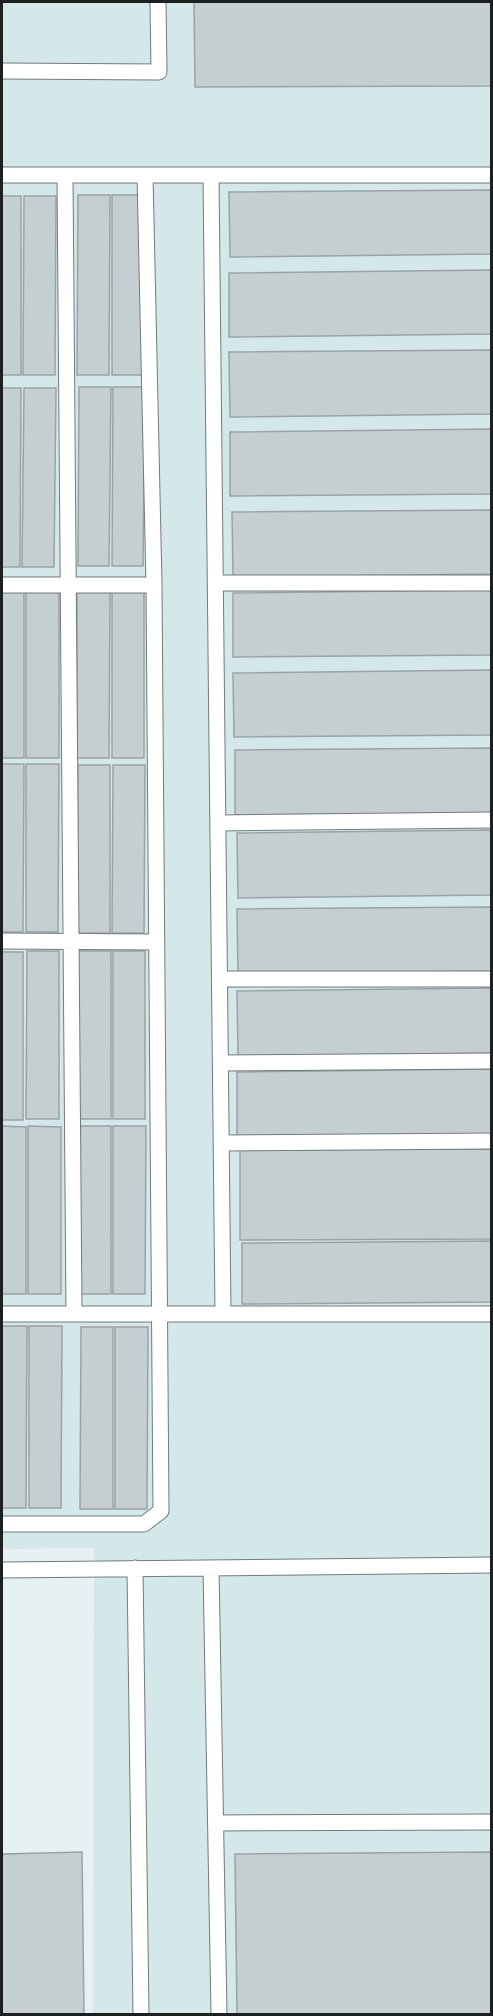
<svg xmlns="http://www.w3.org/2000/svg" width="493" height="2016" viewBox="0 0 493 2016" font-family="Jost,sans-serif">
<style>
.built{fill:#d4e7e9}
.building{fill:#c5ced0;stroke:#9aa3a4;stroke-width:1.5}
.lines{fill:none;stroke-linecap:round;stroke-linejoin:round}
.lane-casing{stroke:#727b7c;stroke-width:17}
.lane{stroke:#fff;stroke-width:15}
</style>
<rect width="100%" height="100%" fill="#e7f0f2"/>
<path class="built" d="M2,2H491V2014H93L94,1548L2,1549Z"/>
<path class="building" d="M194,2H492V86L195,87Z
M492,190V254L230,257L229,192Z
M78,195H110L109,375H77Z
M112,195H144L143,375H112Z
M2,196H21V375H2Z
M24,196H56L55,375H23Z
M492,270V334L229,337V273Z
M492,350V414L230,417L229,352Z
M79,387H111L109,566H78Z
M113,387H145L143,566H112Z
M2,388H21L20,567H2Z
M24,388H56L54,567H22Z
M492,429V494L230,496V432Z
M492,510V574L233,577L232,512Z
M2,590H24V758H2Z
M26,590H59V758H26Z
M77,590H110L109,758H77Z
M112,590H144V758H112Z
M492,590V655L233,657V593Z
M492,670V735L234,737L233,673Z
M492,748V813L235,815V750Z
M2,764H24L23,932H2Z
M26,764H59L58,932H26Z
M78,765H110V933H77Z
M113,765H145L144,933H112Z
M492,830V895L238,898L237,833Z
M492,907V971L238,974L237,909Z
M27,951H59V1119H26Z
M78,951H111V1119H78Z
M113,951H145V1119H113Z
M2,952H23V1120H2Z
M492,988V1053L238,1056L237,991Z
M492,1069V1134L237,1136V1072Z
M2,1126L26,1127V1294H2Z
M28,1126L61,1127V1294H28Z
M79,1126H111V1294H78Z
M113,1126H146L145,1294H113Z
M492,1149V1239L240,1240V1150Z
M492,1241V1302L242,1304V1243Z
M2,1326H27L26,1508H2Z
M29,1326H62L61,1508H29Z
M81,1327H113V1509H80Z
M115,1327H148L147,1509H115Z
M82,1852L84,2014H2V1854Z
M492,1852V2014H237L235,1854Z"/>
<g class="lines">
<g class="lane-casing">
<path id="lane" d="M2,71L159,72L158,2
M2,175H492
M65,175L74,1314
M211,175L223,1314
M217,583H492
M2,585H154
M219,823L492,820
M2,941L156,942
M221,979H492
M221,1063L492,1061
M222,1143L492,1141
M2,1314H492
M2,1524H144L161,1511L154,585L145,175
M135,1568L141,2014
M211,1568L219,2014
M2,1570L492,1565
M216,1823L492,1822"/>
</g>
<use href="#lane" class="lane"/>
</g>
<rect width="493" height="2016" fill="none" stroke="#1d2021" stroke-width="6"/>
</svg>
